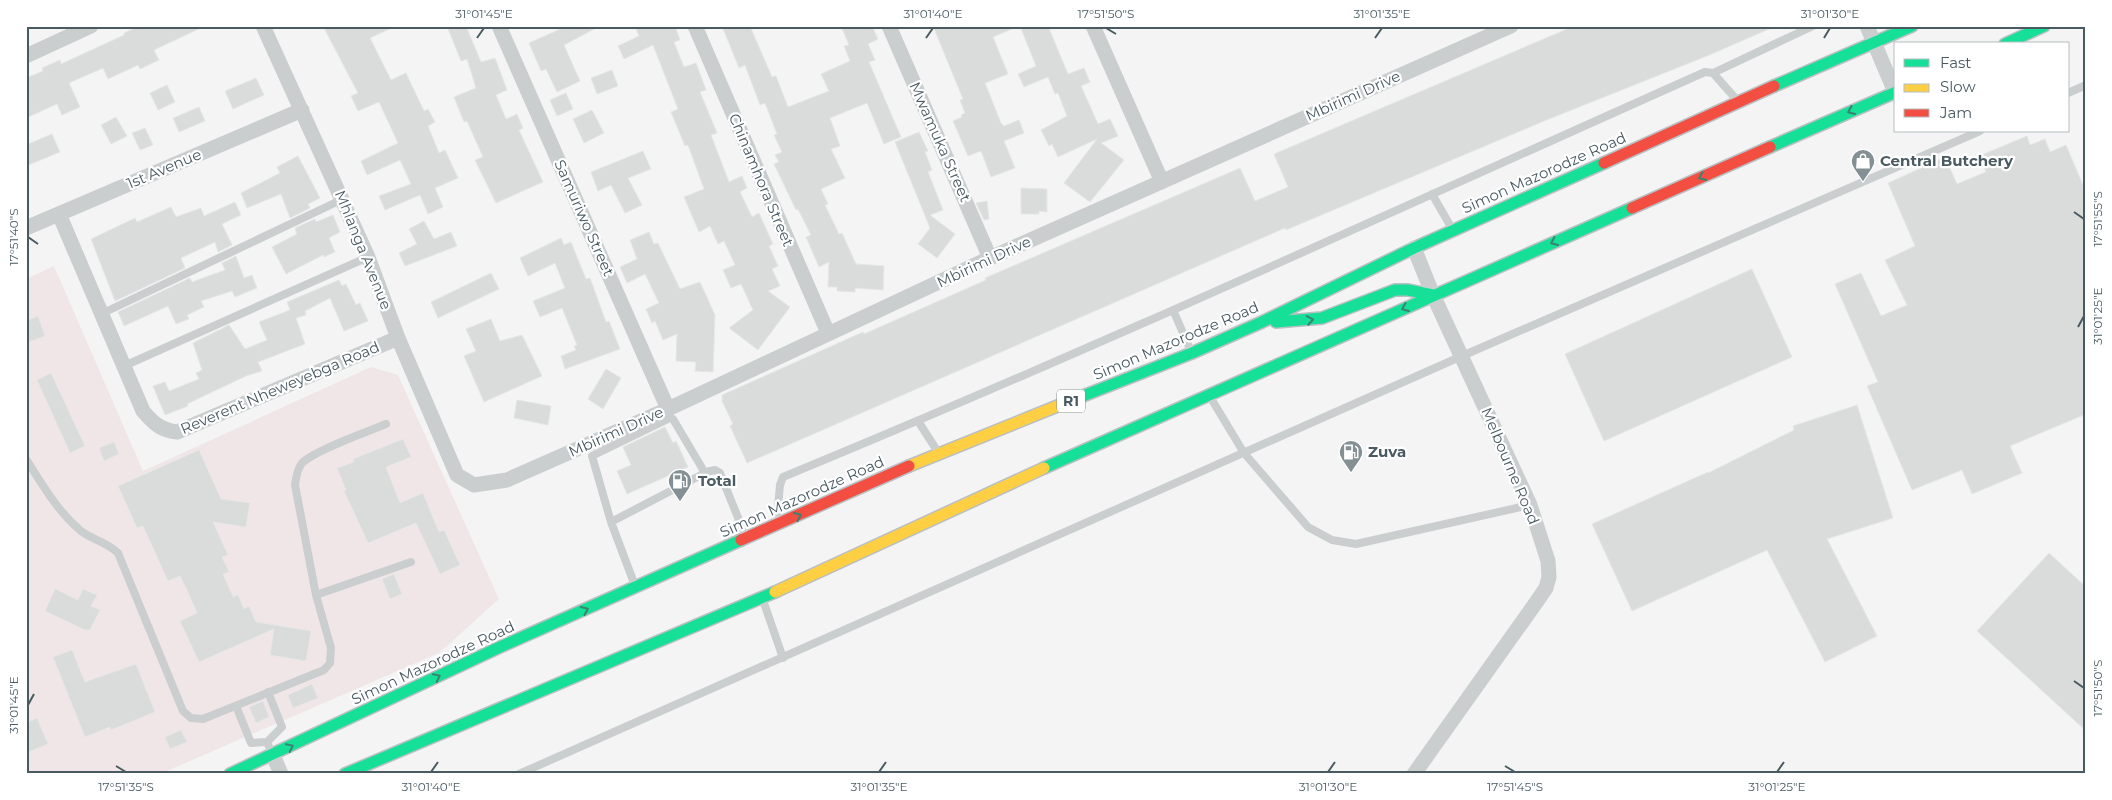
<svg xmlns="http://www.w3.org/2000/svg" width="2112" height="800" viewBox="0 0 2112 800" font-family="Montserrat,sans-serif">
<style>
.medical{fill:#f1e6e7}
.building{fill:#dadcdc;stroke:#e5e6e7}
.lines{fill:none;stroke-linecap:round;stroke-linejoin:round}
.fast-casing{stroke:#b9bfc3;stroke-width:14}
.slow-casing{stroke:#b9bfc3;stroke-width:14}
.jam-casing{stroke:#b9bfc3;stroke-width:14}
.lane{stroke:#cacecf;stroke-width:8}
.street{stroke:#cacecf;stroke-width:15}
.fast{stroke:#16e098;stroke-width:11}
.slow{stroke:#ffcf43;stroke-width:11}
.jam{stroke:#f24e42;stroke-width:11}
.oneway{stroke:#3a8272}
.ticks{fill:none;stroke:#495a61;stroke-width:2}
.labels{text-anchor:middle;stroke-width:4.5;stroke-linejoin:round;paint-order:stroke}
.shield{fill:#fff;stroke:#808c90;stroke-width:1}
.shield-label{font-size:14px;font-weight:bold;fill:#495a61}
.street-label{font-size:15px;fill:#495a61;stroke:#fff}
.poi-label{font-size:15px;font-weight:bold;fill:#495a61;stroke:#fff;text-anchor:start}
.neatline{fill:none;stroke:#495a61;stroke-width:2}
.ticks-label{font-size:12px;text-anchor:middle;fill:#495a61}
</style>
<rect width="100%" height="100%" fill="#f4f4f4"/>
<path class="medical" d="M54,266L143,471L371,367L398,375L499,599L439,653L160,774H26V279Z"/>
<path class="building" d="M139,26H205L154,50L159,60L140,69L138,65L108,79L103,68L69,83L80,107L62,115L57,104L26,118V78L43,71L42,68L60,60L61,64L124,35V33Z
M323,26H396L370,38L391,80L406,73L424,111L428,109L435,122L428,126L439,153L445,150L458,178L435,188L443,207L428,214L420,195L385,210L379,196L411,184L400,160L367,175L361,161L398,143L379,102L358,111L351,96L358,93Z
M447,26H466L481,62L495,58L507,90L496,95L506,119L517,114L523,128L519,130L543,182L496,203L475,160L483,157L467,121L464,122L454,97L476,88L467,59L461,61Z
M567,26H600L564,45L580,81L557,92L546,69L541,71L529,43Z
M635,26H675L680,40L674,42L684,67L696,63L706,90L700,92L717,133L711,135L729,182L742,176L747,188L740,192L752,217L759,213L773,244L769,246L778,266L772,269L780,286L768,291L790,307L758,350L729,328L753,310L741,284L731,288L723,270L735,265L724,241L718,244L710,226L699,232L684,197L704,189L688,145L685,146L671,112L678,109L653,45L624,59L618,46L639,36Z
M722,26H750L772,77L776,76L788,107L829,91L821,74L850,61L844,46L849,45L841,26H872L878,39L868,44L875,60L869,62L901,137L884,144L867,103L830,118L840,146L831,149L845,178L821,189L828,204L825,205L839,234L842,233L856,264L884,266L883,290L855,288V292L837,291V287H828L829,262L819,267L806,237L811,235L798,209L796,210L774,164L779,162L775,155L782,152L774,135L777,134L765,103L760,105L745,65L739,68Z
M933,26H1019L993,37L1008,74L985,83L1001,123L1004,126L1019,120L1024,133L1004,141L1015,168L991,177L981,151L968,156L953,121L962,117L961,115L965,113L960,100L963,99Z
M1020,26H1048L1068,74L1084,68L1090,82L1081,86L1098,124L1110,119L1118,136L1101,143L1124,160L1090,202L1064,183L1097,139L1058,157L1052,144L1049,146L1041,130L1067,116L1058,93L1055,94L1048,77L1024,87L1018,74L1036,66Z
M1574,26H1776L1707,56L1549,119L1286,230L1285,228L747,463L730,426L733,424L722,401V395L863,332L864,334L986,280L985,278L1240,168L1255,201L1288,187L1274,154Z
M612,70L618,86L597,94L591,78Z
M256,78L264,95L233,109L225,91Z
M167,85L175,102L158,110L150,93Z
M566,93L573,109L557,116L550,100Z
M199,107L205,121L179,132L173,118Z
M592,110L604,133L584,143L573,119Z
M116,117L127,136L111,144L101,125Z
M145,128L153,145L140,150L132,133Z
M919,132L928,151L925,152L932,170L928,172L943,210L930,215L955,234L937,258L918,244L930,228L895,142Z
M52,134L60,152L26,166V145Z
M2027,136L2030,145L2045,139L2050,152L2066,145L2086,192V414L2010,446L2022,473L1972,494L1962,470L1912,490L1867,386L1878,382L1835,284L1861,273L1881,316L1907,305L1885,260L1915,246L1888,183L1945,157L1957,184L1986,172L1979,156Z
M643,151L651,169L628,178L642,205L625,213L611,185L598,191L591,172Z
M298,156L320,198L308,204L310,208L290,218L281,194L247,208L241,193L280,173L277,167Z
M1021,188L1047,189V212L1039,211V214H1021Z
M987,201L989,219L984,220L976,203Z
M235,202L241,215L222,224L232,245L218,252L215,242L181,258L185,268L115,301L91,239L135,218L137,222L171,207L176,217L201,208L204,216Z
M333,215L340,232L329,238L335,252L324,257L323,255L286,274L272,247L297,234L295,228L315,219L316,222Z
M424,221L434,239L451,232L457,246L405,266L399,253L417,244L409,229Z
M649,232L654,244L658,243L680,289L700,282L715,315L713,372L695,371L696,362L676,361L677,334L663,340L655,321L652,323L646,309L659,303L645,274L627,283L620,267L637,259L630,240Z
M561,238L564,245L571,242L586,279L590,278L606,322L609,321L620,349L565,369L561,356L576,350L574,346L577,345L562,308L540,317L533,301L565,288L555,263L528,276L520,258Z
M236,256L244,278L252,275L257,288L235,297L232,291L201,301L204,307L187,315L189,319L176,324L168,306L124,326L118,312L190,278L192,282L225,270L222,263Z
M1752,269L1792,357L1604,441L1565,354Z
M491,273L499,289L438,318L431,302Z
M339,280L342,286L346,284L356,305L360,303L368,321L344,331L330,298L305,311L306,315L296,318L305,344L258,362L262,371L246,376L187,404L188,406L165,415L153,386L165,382L169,391L199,379L196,373L202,370L193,343L229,325L245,349L267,340L259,322L290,310L287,302Z
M38,316L45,336L26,343V321Z
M491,319L500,341L522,335L542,376L484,402L464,356L476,351L466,329Z
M606,369L621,378L603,409L588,399Z
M51,373L85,446L70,453L37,380Z
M517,400L551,406L548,425L514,418Z
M1857,405L1893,518L1827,539L1877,636L1825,662L1767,550L1632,611L1592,524L1708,472V473L1794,430L1793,426Z
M665,427L673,443L676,441L688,467L627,494L617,471L631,465L623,447Z
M403,439L411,457L386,467L400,503L423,493L439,532L444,530L460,565L440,574L416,523L368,543L344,491L346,490L337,468L354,462L353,459Z
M114,442L119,454L104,461L99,448Z
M199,450L221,499L250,503L246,527L213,522L228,555L222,557L229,572L223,574L233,597L238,595L244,609L249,606L256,622L311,631L306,661L270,655L274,629L199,662L180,621L197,613L187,590L180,576L168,581L143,526L137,528L118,486Z
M2049,553L2086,587V731L1977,631Z
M394,574L402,594L390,599L382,579Z
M55,589L78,600L83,589L97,595L91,606L100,610L90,630H85L45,611Z
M72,650L85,682L136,664L155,712L111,730L110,727L85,737L53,657Z
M312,684L318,698L293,708L288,695Z
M263,701L269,717L256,723L249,707Z
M37,718L48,744L26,753V723Z
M181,730L187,742L170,749L165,737Z"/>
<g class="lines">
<g class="fast-casing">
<path id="fast" d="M2005,44L2044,26
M1774,86L1912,26
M1770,147L1896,92
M1276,322L1322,318L1395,290H1408L1433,295
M1060,405L1192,353L1262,322L1414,248L1604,163
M1044,468L1632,208
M230,774L500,647L741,540
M345,774L775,592"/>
</g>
<g class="slow-casing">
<path id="slow" d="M909,466L1060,405
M775,592L1044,468"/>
</g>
<g class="jam-casing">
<path id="jam" d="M1604,163L1774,86
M1632,208L1770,147
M741,540L909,466"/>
</g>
<path class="lane" d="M1713,73L1813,26
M2068,93L2086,85
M1432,194L1451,227
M1173,310L1190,349
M101,314L343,199
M124,366L368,257
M1212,400L1244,453L1308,527L1332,540L1356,544L1530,505
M918,421L936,449
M26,459C42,484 57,511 81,531C93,540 107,542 118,553L183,711L191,718L203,719L324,670L330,663L331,648L316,595L295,485C296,478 297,469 302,463C315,450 367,432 386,424
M706,472L715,470L720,473L745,535
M777,518L780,485L783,477C1094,349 1398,209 1705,72L1713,73L1736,99
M611,522L705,473L673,419L670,418L592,456L611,522L634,583
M316,595L411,562
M764,603L783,658
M268,692L282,727L267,742L271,751
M236,706L251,743L267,742
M519,774L1462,356L1980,131"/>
<path class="street" d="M263,26L368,257L398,338L457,475L474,485L507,480L668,409L990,258L1511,26
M499,26L668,409
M695,26L828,333
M889,26L990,258
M1093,26L1162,182
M1867,26L1895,92
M26,56L91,26
M59,214L143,411C154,424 161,430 177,432L398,338
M26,228L302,110
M1414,248L1433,295L1530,505L1548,561L1549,577L1546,588L1535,604L1414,774
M273,755L281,774"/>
<use href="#fast" class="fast"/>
<use href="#slow" class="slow"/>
<use href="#jam" class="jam"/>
</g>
<defs><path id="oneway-chevron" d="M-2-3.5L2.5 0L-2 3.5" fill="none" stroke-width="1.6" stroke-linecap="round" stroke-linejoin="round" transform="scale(1.25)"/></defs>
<g class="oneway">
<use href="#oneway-chevron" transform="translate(1851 111) rotate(156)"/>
<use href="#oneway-chevron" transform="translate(1702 177) rotate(156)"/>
<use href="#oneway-chevron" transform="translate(1554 242) rotate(156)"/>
<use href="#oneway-chevron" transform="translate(1405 308) rotate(156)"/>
<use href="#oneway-chevron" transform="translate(1310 320) rotate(-10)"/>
<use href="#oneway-chevron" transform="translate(798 516) rotate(-24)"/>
<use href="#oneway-chevron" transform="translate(585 610) rotate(-24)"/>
<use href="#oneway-chevron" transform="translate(437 677) rotate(-26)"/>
<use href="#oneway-chevron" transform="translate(290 747) rotate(-26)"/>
</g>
<path class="ticks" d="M1106,28L1116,34M477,38L484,28M926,38L933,28M1375,38L1382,28M1824,38L1830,28M2074,212L2084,219M28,237L38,244M2078,327L2084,316M2074,681L2084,688M28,705L34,694M116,766L126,772M1505,766L1515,772M431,772L438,762M879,772L886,762M1328,772L1335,762M1777,772L1784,762"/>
<defs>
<g id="shop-pin" transform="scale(1.25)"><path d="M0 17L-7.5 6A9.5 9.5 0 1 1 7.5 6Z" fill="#859094" stroke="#fff"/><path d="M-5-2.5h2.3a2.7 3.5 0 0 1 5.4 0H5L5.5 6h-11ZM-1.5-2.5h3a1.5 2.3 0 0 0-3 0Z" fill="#fff"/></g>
<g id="fuel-pin" transform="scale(1.25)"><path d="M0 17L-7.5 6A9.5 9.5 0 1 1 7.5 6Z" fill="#859094" stroke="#fff"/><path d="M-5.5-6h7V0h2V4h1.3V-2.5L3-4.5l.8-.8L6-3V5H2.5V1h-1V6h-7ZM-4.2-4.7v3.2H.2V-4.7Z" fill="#fff"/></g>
</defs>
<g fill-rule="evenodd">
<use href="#shop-pin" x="1863" y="161"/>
<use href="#fuel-pin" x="1351" y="452"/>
<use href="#fuel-pin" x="680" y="481"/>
</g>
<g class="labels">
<rect class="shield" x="1057" y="389.5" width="28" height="23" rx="4"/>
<g class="shield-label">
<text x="1071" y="406">R1</text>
</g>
<g class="street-label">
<text transform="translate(1353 96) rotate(-24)" y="5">Mbirimi Drive</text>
<text transform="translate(940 142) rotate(66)" y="5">Mwamuka Street</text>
<text transform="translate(164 169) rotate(-23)" y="5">1st Avenue</text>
<text transform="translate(1544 173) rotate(-24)" y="5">Simon Mazorodze Road</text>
<text transform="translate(761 180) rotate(67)" y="5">Chinamhora Street</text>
<text transform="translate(584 218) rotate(66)" y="5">Samuriwo Street</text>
<text transform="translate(363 250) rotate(68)" y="5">Mhlanga Avenue</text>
<text transform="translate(984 262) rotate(-25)" y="5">Mbirimi Drive</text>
<text transform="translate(1176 341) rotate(-23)" y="5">Simon Mazorodze Road</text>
<text transform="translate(280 388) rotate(-23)" y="5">Reverent Nheweyebga Road</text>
<text transform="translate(616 432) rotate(-24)" y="5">Mbirimi Drive</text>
<text transform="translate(1510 466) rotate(67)" y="5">Melbourne Road</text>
<text transform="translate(802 497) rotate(-24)" y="5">Simon Mazorodze Road</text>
<text transform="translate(433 663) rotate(-25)" y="5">Simon Mazorodze Road</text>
</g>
<g class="poi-label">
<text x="1880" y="166">Central Butchery</text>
<text x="1368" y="457">Zuva</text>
<text x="698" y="486">Total</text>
</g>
</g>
<rect width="2112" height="800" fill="none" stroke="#ffffff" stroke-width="55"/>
<rect x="1894" y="42" width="175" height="90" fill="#ffffff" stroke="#b6bdc0"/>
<rect x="1904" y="59" width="25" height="8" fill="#16e098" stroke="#b6bdc0"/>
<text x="1940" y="68" font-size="15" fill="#495a61">Fast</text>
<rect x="1904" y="84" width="25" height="8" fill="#ffcf43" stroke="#b6bdc0"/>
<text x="1940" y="92" font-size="15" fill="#495a61">Slow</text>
<rect x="1904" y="109" width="25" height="8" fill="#f24e42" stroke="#b6bdc0"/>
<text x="1940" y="118" font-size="15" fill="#495a61">Jam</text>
<rect x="28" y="28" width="2056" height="744" class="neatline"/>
<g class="ticks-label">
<text x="484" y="18">31°01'45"E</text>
<text x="933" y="18">31°01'40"E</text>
<text x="1106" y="18">17°51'50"S</text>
<text x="1382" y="18">31°01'35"E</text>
<text x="1830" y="18">31°01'30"E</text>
<text transform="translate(2098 219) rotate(-90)" y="4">17°51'55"S</text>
<text transform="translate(14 237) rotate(-90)" y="4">17°51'40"S</text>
<text transform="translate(2098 316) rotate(-90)" y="4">31°01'25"E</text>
<text transform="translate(2098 688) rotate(-90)" y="4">17°51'50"S</text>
<text transform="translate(14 705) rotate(-90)" y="4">31°01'45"E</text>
<text x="126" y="791">17°51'35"S</text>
<text x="431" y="791">31°01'40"E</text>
<text x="879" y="791">31°01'35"E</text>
<text x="1328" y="791">31°01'30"E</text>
<text x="1515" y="791">17°51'45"S</text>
<text x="1777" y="791">31°01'25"E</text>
</g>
</svg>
